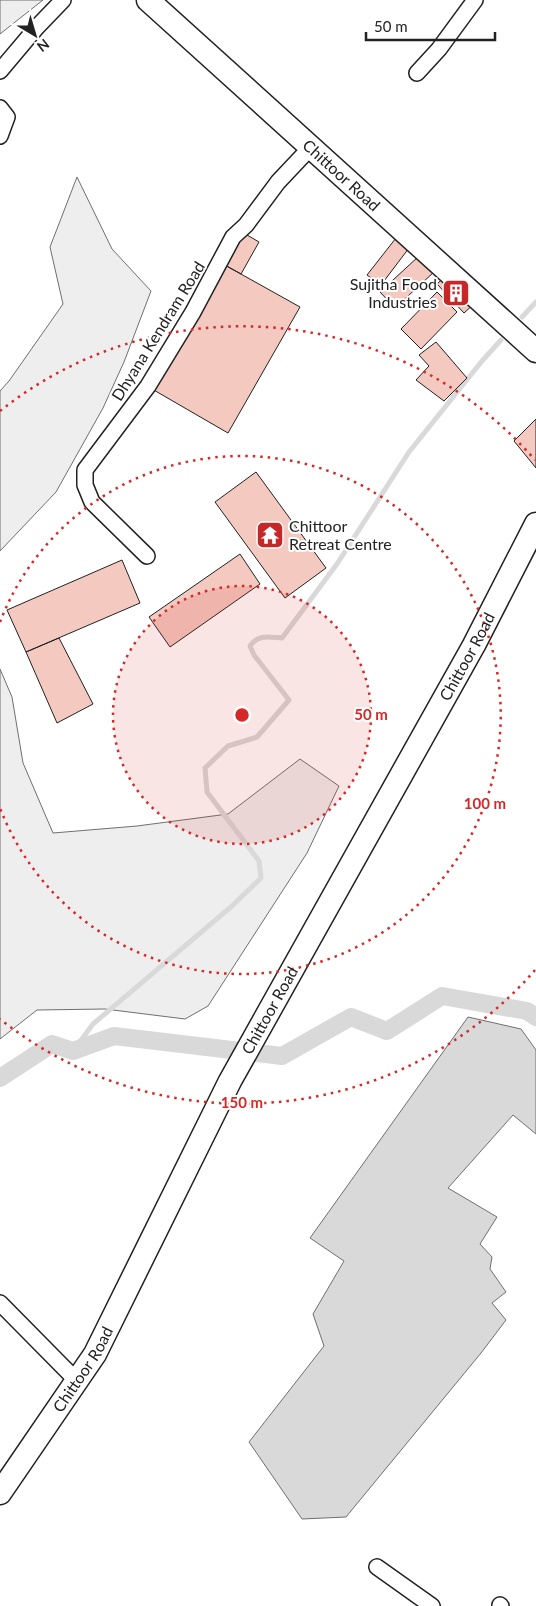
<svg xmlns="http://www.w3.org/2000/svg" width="536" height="1606" viewBox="0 0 536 1606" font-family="Lato,sans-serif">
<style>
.green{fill:#eee;stroke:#6f6f6f}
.water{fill:#d9d9d9;stroke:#6f6f6f}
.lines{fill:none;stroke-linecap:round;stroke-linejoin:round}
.stream{stroke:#d9d9d9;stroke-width:5}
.canal{stroke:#d9d9d9;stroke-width:18}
.building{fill:#f3c9c0;stroke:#222}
.minor-casing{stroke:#222;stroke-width:18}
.secondary-casing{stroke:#222;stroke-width:25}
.minor{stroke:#fff;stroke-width:15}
.secondary{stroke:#fff;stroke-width:22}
.ring{fill:none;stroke:#d62828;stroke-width:2.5;stroke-dasharray:2.5 5}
.labels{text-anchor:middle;stroke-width:4;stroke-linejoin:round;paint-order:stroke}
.street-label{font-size:16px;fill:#222;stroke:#fff}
.poi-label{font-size:16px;fill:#222;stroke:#fff;text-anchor:end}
.centre{fill:#d62828;stroke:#fff;stroke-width:2.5}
.ring-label{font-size:15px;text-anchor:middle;font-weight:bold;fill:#d62828;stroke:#fff;stroke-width:4;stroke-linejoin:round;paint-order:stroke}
</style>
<rect width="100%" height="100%" fill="#fff"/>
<path class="green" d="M0,0H43L0,34Z
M77,177L112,249L151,291L124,362L103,408L56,492L0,551V391L9,381L63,304L50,247Z
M0,669L12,697L23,763L53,833L137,826L228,814L300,759L339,786L307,853L208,1006L185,1019L105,1009L37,1010L0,1039Z"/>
<path class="water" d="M468,1017L521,1029L536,1050V1134L513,1115L448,1188L497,1217L480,1244L492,1257L490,1269L506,1292L492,1303L506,1320L481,1353L346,1517L302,1519L249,1442L324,1346L313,1314L344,1261L310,1238Z"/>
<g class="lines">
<path class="stream" d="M522,317L536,302
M73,1051L93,1024L232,906L261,878L259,861L207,792L205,768L228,746L257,737L289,700L254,655L250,646C258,634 269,637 282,638L337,564L409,452L482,361L501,340"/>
<path class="canal" d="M0,1078L52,1044L73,1051L114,1036L282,1056L351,1017L387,1031L442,996L527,1011L536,1017"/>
</g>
<path class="building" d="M242,232L259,242L241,274L223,264Z
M396,238L409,248L381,285L367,275Z
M419,256L434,272L395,308L380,292Z
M223,264L300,307L228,433L152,389Z
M449,273L476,302L464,313L437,284Z
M437,292L457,312L421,349L401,329Z
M436,342L467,378L444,401L416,380L429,366L419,355Z
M536,419V468L514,441Z
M256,472L326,568L285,598L215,502Z
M240,554L260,584L170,647L149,617Z
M122,560L140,603L26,652L7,610Z
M59,638L93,704L57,723L26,652Z"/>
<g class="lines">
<g class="minor-casing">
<path id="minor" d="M0,71L37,27L63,0
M417,73L439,49L475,0
M0,108L7,117L0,136
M147,556L92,502L85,485V470L148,386L193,312L233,237L246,225L278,182L311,147
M0,1303L77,1381
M377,1567L432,1606
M500,1605L501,1606"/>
</g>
<g class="secondary-casing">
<g id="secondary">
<path id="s1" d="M148,0L536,351"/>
<path id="s2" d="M0,1493L95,1354L230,1081L474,645L536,524"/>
</g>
</g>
<use href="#minor" class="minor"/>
<use href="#secondary" class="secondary"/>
</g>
<circle cx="242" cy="715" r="129" fill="#d62828" fill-opacity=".12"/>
<g class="ring">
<circle cx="242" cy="715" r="129"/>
<path d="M0 622A259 259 0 1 1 0 808"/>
<path d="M535 970A388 388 0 0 1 0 1019M0 411A388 388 0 0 1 535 460"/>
</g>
<defs>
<g id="building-square" transform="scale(1.4375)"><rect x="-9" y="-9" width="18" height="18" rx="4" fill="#c62828" stroke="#fff"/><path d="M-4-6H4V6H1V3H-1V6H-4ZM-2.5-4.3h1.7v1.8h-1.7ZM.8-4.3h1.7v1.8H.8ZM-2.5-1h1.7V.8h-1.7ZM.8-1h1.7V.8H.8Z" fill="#fff"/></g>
<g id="temple-square" transform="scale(1.4375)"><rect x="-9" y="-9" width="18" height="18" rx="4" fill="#c62828" stroke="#fff"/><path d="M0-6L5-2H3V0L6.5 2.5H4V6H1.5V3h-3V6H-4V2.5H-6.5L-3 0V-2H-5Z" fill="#fff"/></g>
</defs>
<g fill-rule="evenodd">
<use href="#building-square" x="456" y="293"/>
<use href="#temple-square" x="270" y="535"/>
</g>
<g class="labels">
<g class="street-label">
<text dy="6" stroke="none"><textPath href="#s1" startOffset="261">Chittoor Road</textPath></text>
<text transform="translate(158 331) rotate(-58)" y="6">Dhyana Kendram Road</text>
<text dy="6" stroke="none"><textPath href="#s2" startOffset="959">Chittoor Road</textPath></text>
<text dy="6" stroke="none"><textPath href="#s2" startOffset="554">Chittoor Road</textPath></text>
<text dy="6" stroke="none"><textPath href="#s2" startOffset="149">Chittoor Road</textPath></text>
</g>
<g class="poi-label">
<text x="437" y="290">Sujitha Food<tspan x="437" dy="18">Industries</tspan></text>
<text x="289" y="532" text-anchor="start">Chittoor<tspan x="289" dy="18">Retreat Centre</tspan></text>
</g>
</g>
<circle cx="242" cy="715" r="8" class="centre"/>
<g class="ring-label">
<text x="371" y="720">50 m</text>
<text x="485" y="809">100 m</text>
<text x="242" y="1108">150 m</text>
</g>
<g transform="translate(35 35) rotate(142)" stroke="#ffffff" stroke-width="4" paint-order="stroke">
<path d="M0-4L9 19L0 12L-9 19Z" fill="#222222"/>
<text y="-8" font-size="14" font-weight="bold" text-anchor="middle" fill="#222222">N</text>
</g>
<path d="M366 32v8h129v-8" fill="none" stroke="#222222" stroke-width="2.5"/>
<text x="374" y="32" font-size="15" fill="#222222" stroke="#ffffff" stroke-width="4" paint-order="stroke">50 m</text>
</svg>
